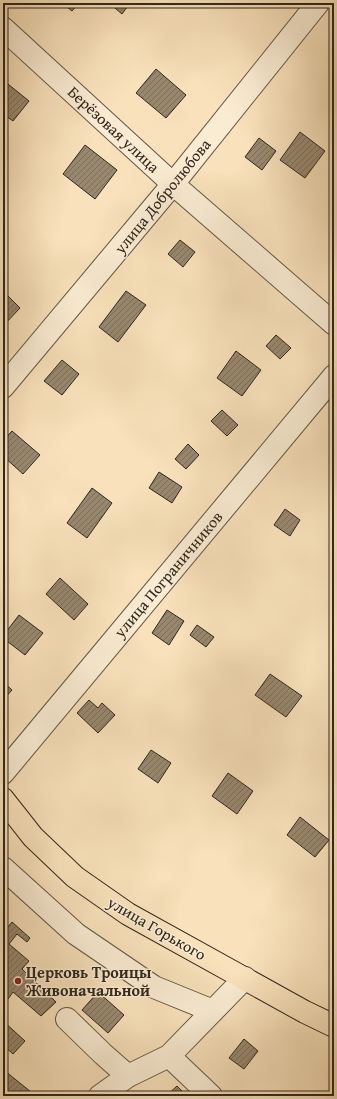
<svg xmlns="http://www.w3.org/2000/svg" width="337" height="1099" viewBox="0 0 337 1099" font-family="'Gentium Book Plus',serif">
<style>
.building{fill:url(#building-hatch);stroke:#2f271c}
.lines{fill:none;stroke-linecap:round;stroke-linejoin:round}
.minor-casing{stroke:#615644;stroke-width:24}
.major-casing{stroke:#2f271c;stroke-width:24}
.minor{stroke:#faecd3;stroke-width:22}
.major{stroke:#f8e1bb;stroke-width:22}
.poi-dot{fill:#8f2418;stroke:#faecd3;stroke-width:1.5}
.labels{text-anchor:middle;stroke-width:3;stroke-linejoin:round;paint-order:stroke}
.street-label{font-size:16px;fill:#2f271c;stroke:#faecd3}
.poi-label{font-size:16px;font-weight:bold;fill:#2f271c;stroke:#faecd3;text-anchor:start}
</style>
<defs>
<pattern id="building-hatch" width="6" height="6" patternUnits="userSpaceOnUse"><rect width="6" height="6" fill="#98886f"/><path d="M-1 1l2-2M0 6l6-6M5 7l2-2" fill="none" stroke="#7c6f5a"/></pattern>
</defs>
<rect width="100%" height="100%" fill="#f8e1bb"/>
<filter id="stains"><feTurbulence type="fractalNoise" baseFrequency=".005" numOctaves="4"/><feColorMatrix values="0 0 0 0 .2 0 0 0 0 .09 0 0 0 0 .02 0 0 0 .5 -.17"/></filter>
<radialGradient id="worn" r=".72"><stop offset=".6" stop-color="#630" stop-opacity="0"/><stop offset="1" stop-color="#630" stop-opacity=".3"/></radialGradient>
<path class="building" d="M62,3H79L72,11Z
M109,3H130L122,14Z
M156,69L186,95L166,118L136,93Z
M3,80L29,101L13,121L3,114Z
M300,132L325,151L305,178L280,160Z
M259,138L276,151L262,170L245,157Z
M85,145L117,170L95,199L63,174Z
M180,240L195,252L183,267L168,254Z
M126,291L146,305L118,342L99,327Z
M6,294L20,308L3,326V298Z
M276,335L291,348L280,359L266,346Z
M236,351L261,370L242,396L217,378Z
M62,360L79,374L62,395L44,381Z
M222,410L238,425L227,436L211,421Z
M12,431L40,455L23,474L3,456V441Z
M188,444L199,455L186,469L175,459Z
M159,472L182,487L172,503L149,488Z
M92,488L112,503L87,538L67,523Z
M285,509L300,520L290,536L274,525Z
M60,578L88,604L74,620L46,594Z
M167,610L184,621L169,645L152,633Z
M19,615L43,633L25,655L3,638V636Z
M197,625L214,637L206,647L190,635Z
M270,674L302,696L286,717L255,695Z
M3,682L12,690L3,700Z
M89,700L98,708L102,703L115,715L98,733L77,713Z
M151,750L171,763L158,783L138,769Z
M228,773L253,791L237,814L212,796Z
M300,817L329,840L315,857L287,835Z
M12,922L30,938L27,942L17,934L9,944L29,961L22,969L56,1002L41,1016L13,992L8,999H3V927L5,925L7,928Z
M98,992L124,1015L108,1033L82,1010Z
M3,1021L25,1041L13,1054L3,1045Z
M244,1039L258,1051L244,1069L229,1058Z
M5,1071L36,1096H6L3,1094V1073Z
M177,1086L187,1096H166Z"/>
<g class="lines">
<g class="minor-casing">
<path id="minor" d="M3,28L173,184L334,324
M3,387L173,184L318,3
M3,773L334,376
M3,868L76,934L154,987L213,1011
M67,1019L103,1054L128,1076
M169,1056L211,1096
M100,1096L128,1076L169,1056L245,978"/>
</g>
<g class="major-casing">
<path id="major" d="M3,799L33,837L75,877L128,914L305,1012L334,1026"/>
</g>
<use href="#minor" class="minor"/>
<use href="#major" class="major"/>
</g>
<circle class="poi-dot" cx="18" cy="981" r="4"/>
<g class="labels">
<g class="street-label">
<text transform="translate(114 129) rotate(43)" y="6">Берёзовая улица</text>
<text transform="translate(162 196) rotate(-51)" y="6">улица Добролюбова</text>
<text transform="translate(168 574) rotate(-50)" y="6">улица Пограничников</text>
<text transform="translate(157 928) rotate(30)" y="6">улица Горького</text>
</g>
<g class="poi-label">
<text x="26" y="978">Церковь Троицы<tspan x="26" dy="18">Живоначальной</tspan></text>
</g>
</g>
<rect width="337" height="1099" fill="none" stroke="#f8e1bb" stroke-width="16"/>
<rect x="4" y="4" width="329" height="1091" fill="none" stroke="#2f271c" stroke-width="2"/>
<rect x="8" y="8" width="321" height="1083" fill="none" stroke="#2f271c"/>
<rect width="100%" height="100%" filter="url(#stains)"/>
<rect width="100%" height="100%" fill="url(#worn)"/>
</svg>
